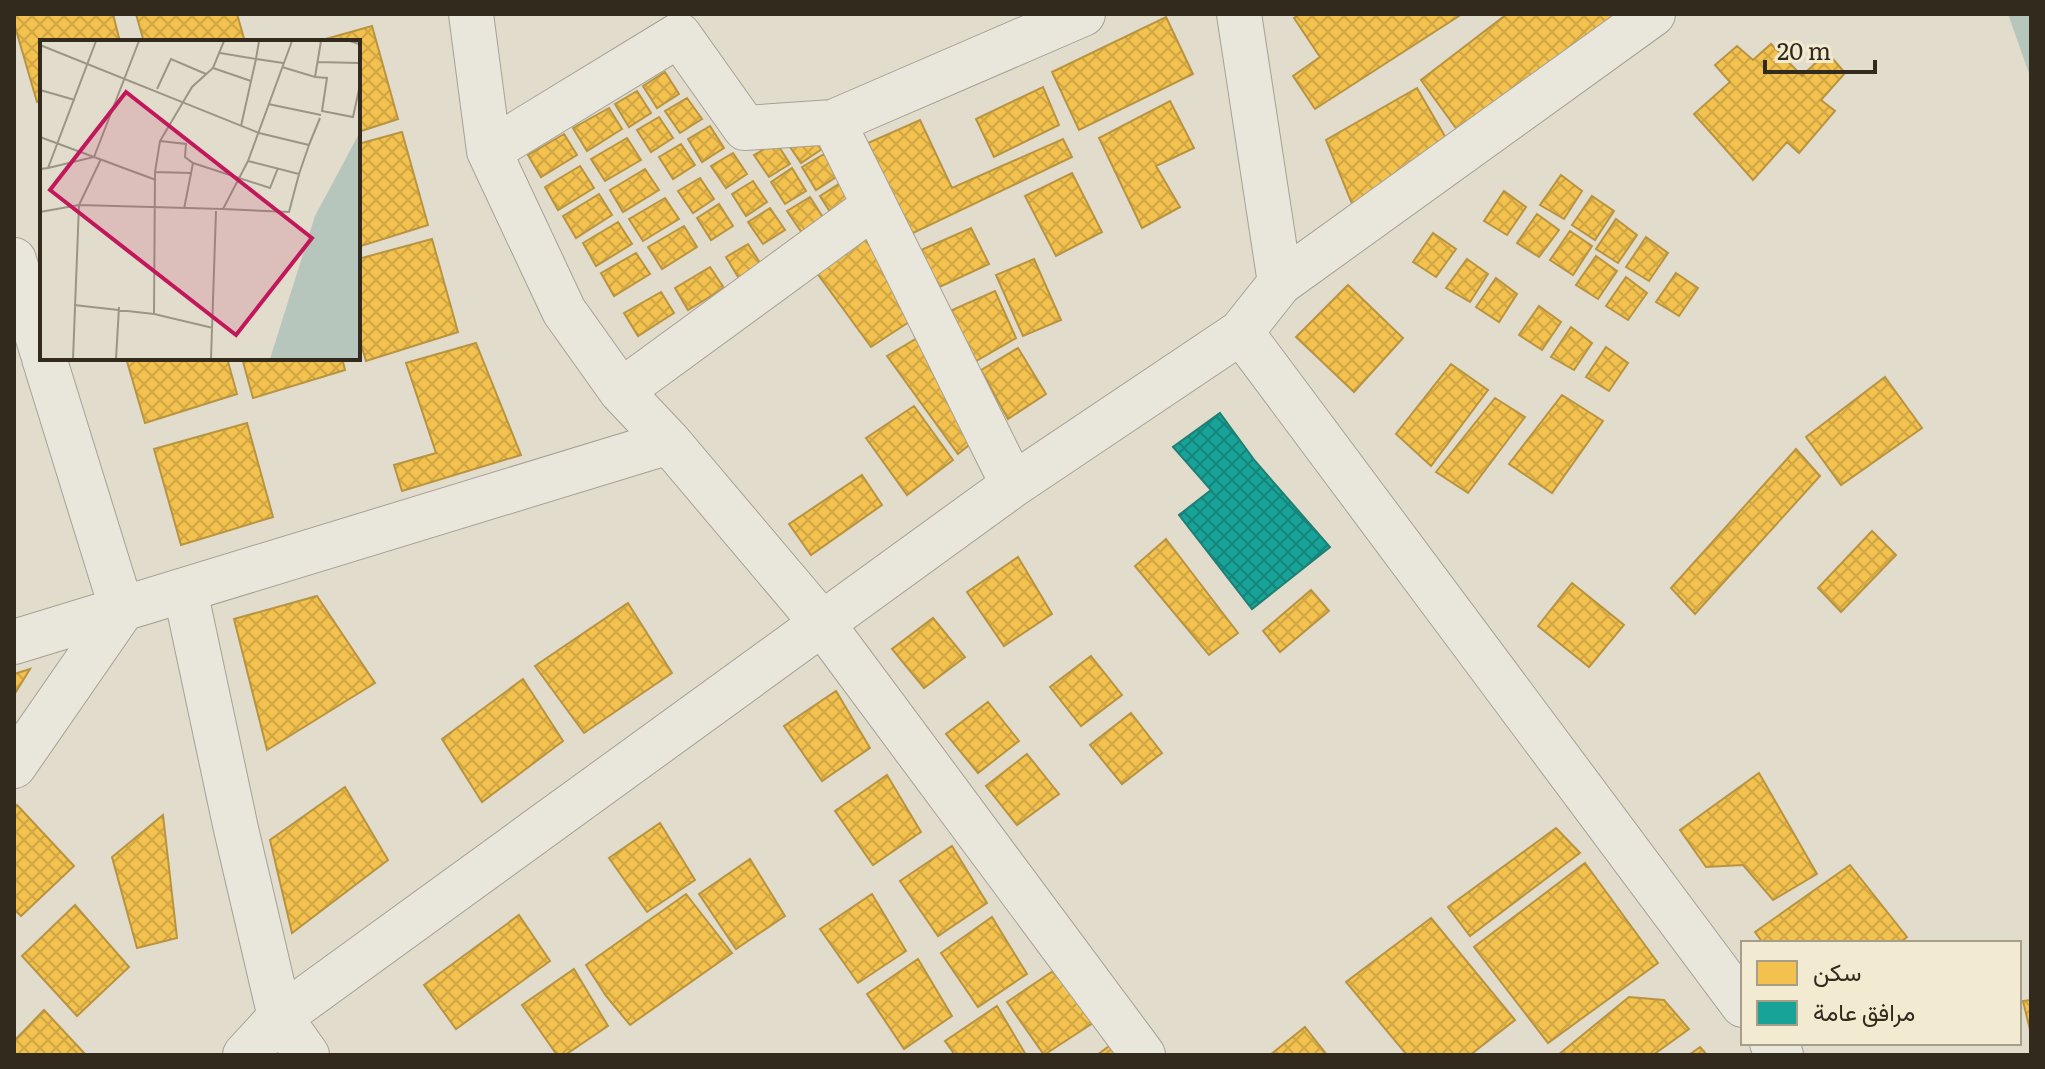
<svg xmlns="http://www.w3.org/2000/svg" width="2045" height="1069" viewBox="0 0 2045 1069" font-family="Literata,Vazirmatn,serif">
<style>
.water{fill:#b6c6bd}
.homes{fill:url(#homes-cross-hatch);stroke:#b99440;stroke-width:2}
.public{fill:url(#public-cross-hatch);stroke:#1f7f73;stroke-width:2}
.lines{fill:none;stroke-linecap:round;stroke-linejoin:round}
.minor-casing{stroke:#a6a195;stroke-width:46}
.minor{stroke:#e9e6dc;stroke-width:44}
.inset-road{fill:none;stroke:#9b9586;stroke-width:2}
.view{fill:#c2185b;fill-opacity:0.15;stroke:#c2185b;stroke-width:4}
.inset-edge{fill:none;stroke:#332a1e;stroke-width:4}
</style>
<defs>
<pattern id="homes-cross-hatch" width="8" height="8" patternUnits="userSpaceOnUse" patternTransform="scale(2)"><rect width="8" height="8" fill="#f2c14e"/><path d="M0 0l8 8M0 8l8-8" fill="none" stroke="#d0a644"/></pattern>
<pattern id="public-cross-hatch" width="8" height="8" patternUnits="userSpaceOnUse" patternTransform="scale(2)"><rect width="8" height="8" fill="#17a398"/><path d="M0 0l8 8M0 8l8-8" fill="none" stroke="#15857b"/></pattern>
</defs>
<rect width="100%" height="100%" fill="#e1dccb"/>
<path class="water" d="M2008,14H2031V79Z"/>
<path class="homes" d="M14,14H113L120,42H42V100L37,102L14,23Z
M136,14H237L245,42H144Z
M1300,14H1462L1315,109L1293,76L1320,57L1294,18Z
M1507,14H1612L1616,20L1461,135L1421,80Z
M1166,17L1193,74L1079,130L1052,72Z
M372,26L398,119L358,132V42H315Z
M1771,44L1802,76L1827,52L1845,73L1821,100L1835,111L1799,153L1787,142L1753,180L1694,114L1730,82L1715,65L1737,46L1753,60Z
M665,72L679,94L657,108L643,86Z
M1043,87L1059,125L994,157L976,119Z
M1417,88L1450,145L1355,211L1326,140Z
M637,91L651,113L629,127L615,104Z
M687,98L702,119L680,133L665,111Z
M1170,101L1194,148L1156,166L1180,207L1142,228L1099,138Z
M609,108L622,129L587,151L573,128Z
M659,117L673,138L651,152L637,130Z
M920,120L952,188L1063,139L1072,157L911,234L868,143Z
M710,126L724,148L702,162L688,139Z
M807,127L822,149L801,163L786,141Z
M402,132L428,225L358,247V144Z
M564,134L577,155L541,177L528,155Z
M627,138L641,160L605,181L591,159Z
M776,142L790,164L769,177L754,155Z
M681,144L695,165L673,179L659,157Z
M733,153L747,174L726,188L711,166Z
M824,154L838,176L816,190L802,167Z
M580,166L594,188L558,210L545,187Z
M792,168L806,191L785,204L771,182Z
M645,169L659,190L623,212L610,190Z
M1072,173L1102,232L1056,256L1025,196Z
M1561,175L1582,191L1564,219L1540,205Z
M700,178L714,199L693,213L678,191Z
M753,181L767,202L746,216L732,194Z
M842,182L856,204L834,218L820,196Z
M1504,191L1526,207L1507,235L1484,221Z
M599,194L612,215L576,238L563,216Z
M1592,196L1614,211L1595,240L1572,225Z
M810,197L824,219L802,233L787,211Z
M665,198L679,219L643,241L629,219Z
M719,204L733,226L711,240L697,218Z
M770,208L785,230L763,244L748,222Z
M1537,214L1559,230L1539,257L1517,243Z
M1616,219L1637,235L1618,263L1596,249Z
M618,222L632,244L596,266L583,243Z
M684,226L697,247L662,269L648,247Z
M971,228L989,264L931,291L912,254Z
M1570,231L1592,246L1573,275L1550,260Z
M1433,233L1456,249L1436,277L1413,262Z
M864,237L918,316L871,347L814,269Z
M1646,237L1668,253L1649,281L1626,267Z
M432,239L458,332L366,361L358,334V259Z
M748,244L762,266L740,280L726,257Z
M636,253L650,274L614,296L601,273Z
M1596,256L1617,271L1598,299L1576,285Z
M1034,259L1061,320L1023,336L996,275Z
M1467,259L1488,274L1470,302L1446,288Z
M710,267L724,288L688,310L675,288Z
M1676,273L1698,288L1679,316L1656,302Z
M1626,277L1647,293L1628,320L1606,306Z
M1496,278L1517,294L1499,322L1476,307Z
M1348,285L1403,338L1354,392L1296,337Z
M995,291L1016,338L976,361L950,311Z
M661,292L674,313L638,336L624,313Z
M1539,306L1561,322L1542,350L1519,335Z
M1571,327L1592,343L1574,370L1551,357Z
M924,334L979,437L958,454L887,356Z
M476,343L521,455L402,491L394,465L436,453L406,363Z
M1606,347L1628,363L1609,391L1586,377Z
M1018,348L1046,394L1008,419L981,370Z
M126,358H227L237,394L145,423Z
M242,358H342L345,370L253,398Z
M1451,364L1488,390L1431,466L1396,434Z
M1885,377L1922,428L1841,485L1806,437Z
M1562,395L1603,421L1552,493L1509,464Z
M1495,398L1525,417L1468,493L1436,472Z
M914,406L953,460L907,495L866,438Z
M247,423L273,517L181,545L154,449Z
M1796,449L1820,476L1695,614L1671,588Z
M862,475L882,505L811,555L789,524Z
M1872,531L1896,555L1841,612L1818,588Z
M1166,539L1238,633L1209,655L1135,566Z
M1018,557L1052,614L1004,646L967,592Z
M1572,583L1624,625L1589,667L1538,626Z
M1311,590L1329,611L1280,652L1263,631Z
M317,596L375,683L267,750L234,619Z
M628,603L672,673L584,733L535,666Z
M933,618L965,657L924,688L892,649Z
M1091,656L1122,695L1081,726L1050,687Z
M30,669L14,695V674Z
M523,679L563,741L482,802L442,739Z
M836,691L870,748L822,781L784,726Z
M988,702L1019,741L978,773L946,734Z
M1131,713L1162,753L1122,784L1090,745Z
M1027,754L1059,794L1017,825L986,786Z
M1759,773L1817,874L1773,900L1743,865L1706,867L1680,830Z
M887,775L921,832L873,865L835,811Z
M345,787L388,860L292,933L270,840Z
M17,805L74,866L21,916L14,909V809Z
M163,815L177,938L137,948L112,857Z
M660,823L695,880L647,912L609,858Z
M1556,828L1580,853L1470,936L1448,907Z
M952,846L987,903L938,936L900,881Z
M750,859L785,916L736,949L699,894Z
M1585,863L1658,963L1548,1043L1474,947Z
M1850,865L1907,937L1899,943H1763L1755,932Z
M686,894L732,953L630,1025L606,996L586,965Z
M872,894L906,951L858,983L820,929Z
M75,905L129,967L77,1016L22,956Z
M519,915L550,961L456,1029L424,985Z
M992,917L1027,974L978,1007L941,953Z
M1431,918L1515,1020L1470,1055H1407L1346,982Z
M918,959L952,1016L904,1049L867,994Z
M1059,967L1093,1023L1044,1055L1007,1002Z
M574,969L608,1026L565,1055H557L522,1005Z
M1629,997L1664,1000L1689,1029L1653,1055H1558Z
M2031,1000V1034L2023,1001Z
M997,1006L1026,1055H955L945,1041Z
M44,1010L86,1055H14V1041Z
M1305,1027L1327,1055H1270Z
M1116,1041L1124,1055H1097Z
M1700,1047L1707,1055H1689Z"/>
<path class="public" d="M1220,413L1255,461L1330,547L1252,609L1179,515L1211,490L1173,447Z"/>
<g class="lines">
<g class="minor-casing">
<path id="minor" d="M471,14L489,151L564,311L621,391L669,442L822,623L1143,1055
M833,122L1013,485
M489,151L679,35L745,128L833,122L1083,14
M14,260L42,351
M1280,283L1653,14
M1241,332L1743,1005
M621,391L874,206
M185,590L236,829L280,1017L307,1055
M14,642L669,442
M14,766L122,610L44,358
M1772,1043L1781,1055
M245,1055L280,1017L1013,485L1241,332L1280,283L1239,14"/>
</g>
<use href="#minor" class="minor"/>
</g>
<g transform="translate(40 40)">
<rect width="320" height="320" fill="#e1dccb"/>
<path d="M320,92V319H230L275,176Z" fill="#b6c6bd"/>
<path class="inset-road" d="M310,1L319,4L320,19M0,5L219,93L269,105L280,78M180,13L216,19L219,1M277,22L320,23M242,27L275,37L281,1M173,28L211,41M275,37L287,38L282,71L313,77L320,45M117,49L131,19L166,34M0,50L35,60M228,64L281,75M201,86L216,19L243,23M0,97L116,140M120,101L146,104L145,117L153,123L230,148L238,128M208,121L259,134L269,105M8,128L54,117L99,1M0,129L8,128L56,1M115,132L151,133M144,169L153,123M183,169L249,172L259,134M0,172L39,165L183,169L208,121L252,1M34,265L114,274M173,288L114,274L115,132L120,101L152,47L173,28L184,1M33,319L39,165L61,119M76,319L79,267M171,319L176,171"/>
<path class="view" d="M86,52L272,198L196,295L10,150Z"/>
<rect width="320" height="320" class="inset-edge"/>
</g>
<rect width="2045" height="1069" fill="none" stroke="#332a1e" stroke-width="32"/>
<rect x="1741" y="941" width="280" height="104" fill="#f2ebd1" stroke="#a69e89" stroke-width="2"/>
<rect x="1757" y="961" width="40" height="24" fill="#f2c14e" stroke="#a69e89" stroke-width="2"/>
<text x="1813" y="981" font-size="24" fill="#332a1e">سكن</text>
<rect x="1757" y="1001" width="40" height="24" fill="#17a398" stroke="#a69e89" stroke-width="2"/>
<text x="1813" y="1021" font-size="24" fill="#332a1e">مرافق عامة</text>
<path d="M1765 60v12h110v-12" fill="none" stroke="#332a1e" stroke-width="4"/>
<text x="1777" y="60" font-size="24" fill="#332a1e" stroke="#f2ebd1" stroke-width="6" paint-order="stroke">20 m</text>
</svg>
